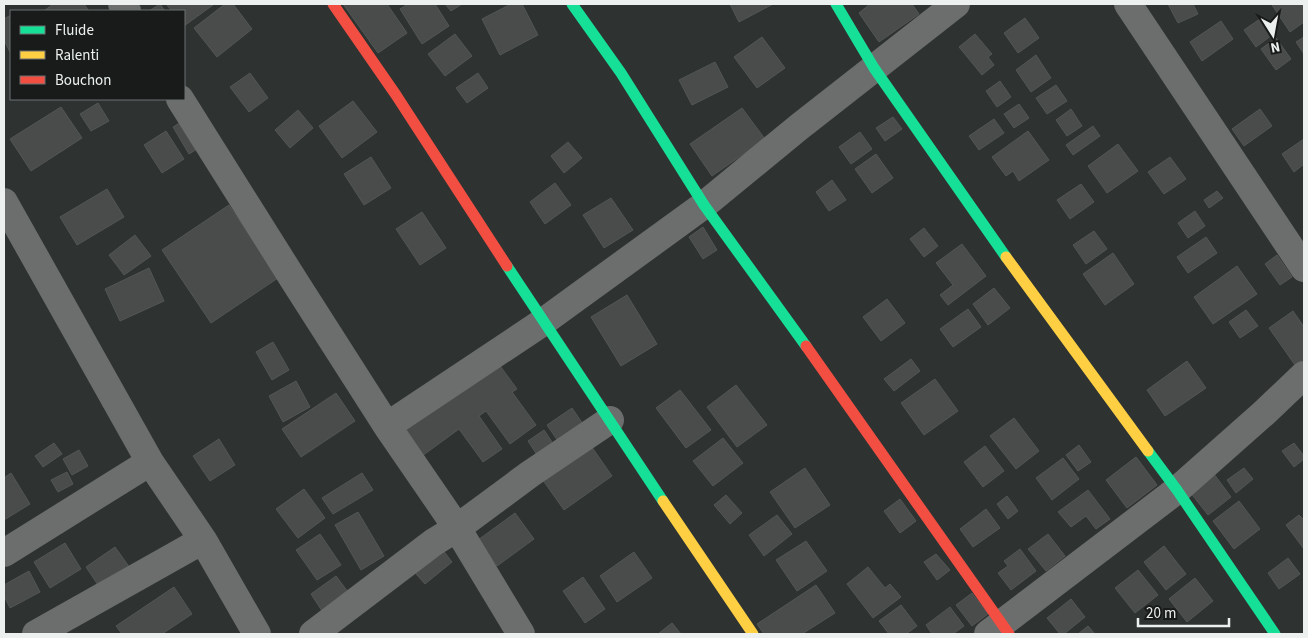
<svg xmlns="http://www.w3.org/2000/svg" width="1308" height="638" viewBox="0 0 1308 638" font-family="'Source Sans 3',sans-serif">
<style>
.building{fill:#494c4b;stroke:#525655}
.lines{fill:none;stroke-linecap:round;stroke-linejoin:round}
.street{stroke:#6b6e6d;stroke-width:28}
.fast{stroke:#16e098;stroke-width:11}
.slow{stroke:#ffcf43;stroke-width:11}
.jam{stroke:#f24e42;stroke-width:11}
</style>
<rect width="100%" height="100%" fill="#2e3332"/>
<path class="building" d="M53,4H84L89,11H44Z
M160,4L165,11H149Z
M166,4H212L213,5L184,26V11H172Z
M225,4H233L252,29L217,57L194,28Z
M343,4H387L407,33L378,53Z
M408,4H435L449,26L422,44L400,9Z
M445,4H462L451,11Z
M511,4H522L538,35L500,55L482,19Z
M730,4H773L739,22Z
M870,4H912L919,14L879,42L859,13Z
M1168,4H1193L1198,14L1178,23Z
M1274,4H1304V22L1290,32L1272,5Z
M11,15V54L4,40V19Z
M1025,18L1039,38L1018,53L1004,33Z
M1260,19L1272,35L1256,47L1244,30Z
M1221,21L1233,39L1202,61L1190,42Z
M455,34L472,56L445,76L428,54Z
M975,34L992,54L988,57L994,65L982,75L959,47Z
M762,37L785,68L757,88L734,57Z
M1304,37V54L1296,42Z
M1276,38L1291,59L1276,70L1261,49Z
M1036,55L1051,78L1031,92L1016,70Z
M715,62L728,87L692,105L679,80Z
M250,73L268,98L249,112L230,87Z
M478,73L488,88L467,103L456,88Z
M1000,81L1011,97L997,107L986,91Z
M1056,85L1067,101L1047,114L1036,98Z
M353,101L377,132L342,158L319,126Z
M98,103L109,121L91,131L80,114Z
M1019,104L1029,118L1014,128L1004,114Z
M61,107L82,138L31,171L10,139Z
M742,108L765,139L712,176L690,144Z
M1071,109L1082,126L1067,136L1056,120Z
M1260,109L1272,126L1244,146L1232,129Z
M298,110L313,128L290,148L275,130Z
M893,117L902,129L885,141L876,128Z
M186,119L202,146L189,154L173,127Z
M994,119L1004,133L979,150L969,136Z
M1093,126L1100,136L1073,155L1066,145Z
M166,131L184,159L162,173L144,145Z
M1028,131L1049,160L1019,181L1013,171L1006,176L992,157Z
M860,132L872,149L851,164L839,147Z
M1304,139V164L1294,172L1282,154Z
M568,142L582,158L564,173L551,156Z
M1118,144L1138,171L1107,193L1088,166Z
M876,154L893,178L872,193L855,169Z
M371,157L391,188L364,205L344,174Z
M1170,157L1186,179L1164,194L1148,172Z
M832,180L846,200L829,211L816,192Z
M555,183L571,205L545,224L530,202Z
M1081,184L1094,202L1070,219L1057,200Z
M107,189L124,217L77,245L60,217Z
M1217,191L1223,198L1209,208L1204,200Z
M611,198L633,230L604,248L583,215Z
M229,205L278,278L211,323L162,250Z
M1195,211L1205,226L1188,238L1178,223Z
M422,212L446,248L420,265L396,229Z
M703,227L717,250L703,259L689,237Z
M924,228L938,246L924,257L910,239Z
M1094,231L1107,249L1086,264L1073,245Z
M135,235L151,256L124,275L109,255Z
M1206,237L1217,253L1188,273L1177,257Z
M962,244L986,276L948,305L940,295L953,285L936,263Z
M1113,253L1134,284L1105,305L1083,274Z
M1277,255L1292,277L1280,285L1265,264Z
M1237,266L1257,294L1213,324L1194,297Z
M149,268L164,301L120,321L105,289Z
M994,288L1010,308L988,325L973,304Z
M627,295L657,344L621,366L591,317Z
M887,299L905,323L881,341L863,317Z
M968,309L981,327L953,347L940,329Z
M1246,310L1258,326L1240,338L1229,322Z
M1293,311L1304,327V359L1295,365L1269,328Z
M273,342L289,370L272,380L256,352Z
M495,359L517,389L512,392L536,425L510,444L486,411L479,416L502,449L483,462L459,429L422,456L401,428Z
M911,359L920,371L894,391L884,379Z
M1187,361L1206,388L1165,416L1147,390Z
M935,379L958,411L924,435L901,403Z
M296,381L310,407L283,422L269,396Z
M736,385L767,425L737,447L707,407Z
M680,390L711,430L686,448L656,408Z
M336,393L355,421L301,457L282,429Z
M572,408L587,430L562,447L547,425Z
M1014,418L1039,451L1016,469L990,436Z
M544,430L558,451L541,461L528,441Z
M723,438L743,463L713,486L693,461Z
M219,439L235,465L210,481L193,456Z
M54,443L62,454L43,467L35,456Z
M589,443L612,476L564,510L540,476Z
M1294,443L1304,456V459L1294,467L1282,451Z
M1079,445L1091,462L1078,471L1066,455Z
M985,446L1004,471L983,487L964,462Z
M79,450L88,466L72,475L63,459Z
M1136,457L1157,485L1127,508L1106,480Z
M1063,458L1079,479L1052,500L1036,478Z
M805,468L830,505L795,528L770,492Z
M1244,468L1253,479L1236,493L1227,480Z
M67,472L73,484L58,492L51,480Z
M11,473L30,504L4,520V478Z
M362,473L373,490L333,514L322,498Z
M1214,474L1231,497L1208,515L1190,492Z
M304,489L325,518L298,538L276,509Z
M1088,490L1110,519L1096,529L1086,516L1071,527L1058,512Z
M726,495L742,513L730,524L714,505Z
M1007,496L1018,511L1008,519L997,504Z
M900,499L916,521L900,533L884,511Z
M1239,501L1260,529L1234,549L1213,521Z
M986,509L1000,528L973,547L960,529Z
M358,512L384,556L361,570L335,525Z
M515,513L534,539L497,566L478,540Z
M777,515L792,534L764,556L749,535Z
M1299,515L1304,520V549L1286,525Z
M320,534L341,565L317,580L296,550Z
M1048,534L1065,556L1046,571L1028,549Z
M806,541L827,571L797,591L776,560Z
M65,543L81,569L50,588L34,562Z
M438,544L452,562L425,584L410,567Z
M1164,546L1186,574L1166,590L1144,562Z
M115,547L130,568L100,588L86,567Z
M1020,549L1036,571L1011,590L998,573L1008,566L1004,561Z
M634,552L652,578L617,602L600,576Z
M936,554L950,570L937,580L924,562Z
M1288,558L1300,574L1279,589L1268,573Z
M868,567L885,588L890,584L901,597L873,618L847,584Z
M1138,570L1158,595L1135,613L1115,588Z
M29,571L40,592L10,608L4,596V585Z
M336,576L351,596L324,614L311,594Z
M583,577L605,609L585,623L563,591Z
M1195,578L1213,601L1187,622L1169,599Z
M816,585L835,613L802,634H764L757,624Z
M174,587L192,614L162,634H122L116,626Z
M972,593L988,614L972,626L956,605Z
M1071,599L1085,617L1064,634H1060L1047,618Z
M901,605L917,626L906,634H889L879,621Z
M950,607L964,626L953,634H932L926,625Z
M672,623L681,634H658Z
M1088,626L1095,634H1078Z"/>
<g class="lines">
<path class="street" d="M122,4L127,11
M1128,4L1304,268
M180,99L295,282L387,426L457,528L521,634
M4,202L150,462L203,540L257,634
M387,426L543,322L704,205L799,127L956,4
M4,553L150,462
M36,634L203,540
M313,634L434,542L457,528L530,474L610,420
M988,634L1177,490L1264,413L1304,375"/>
<path class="fast" d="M572,4L621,73L704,205L806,346
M836,4L874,68L1006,257
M507,266L663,501
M1148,451L1177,490L1275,634"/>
<path class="slow" d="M1006,257L1148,451
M663,501L753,634"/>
<path class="jam" d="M333,4L396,95L507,266
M806,346L1009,634"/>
</g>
<rect width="1308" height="638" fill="none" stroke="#ecf1f0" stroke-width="10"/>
<rect x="10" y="10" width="175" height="90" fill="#181b1a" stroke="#6d7170"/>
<rect x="20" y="26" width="25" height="8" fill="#16e098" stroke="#6d7170"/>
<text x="55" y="35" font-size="15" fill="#ecf1f0">Fluide</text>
<rect x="20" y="51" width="25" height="8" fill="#ffcf43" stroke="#6d7170"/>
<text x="55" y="60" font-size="15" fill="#ecf1f0">Ralenti</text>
<rect x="20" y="76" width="25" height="8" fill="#f24e42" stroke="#6d7170"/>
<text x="55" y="85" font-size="15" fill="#ecf1f0">Bouchon</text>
<g transform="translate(1273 35) rotate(169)" stroke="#181b1a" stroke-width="4" paint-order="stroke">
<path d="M0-4L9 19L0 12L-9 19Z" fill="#ecf1f0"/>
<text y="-8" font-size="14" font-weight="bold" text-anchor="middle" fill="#ecf1f0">N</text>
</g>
<path d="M1138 618v8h91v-8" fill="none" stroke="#ecf1f0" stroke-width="2.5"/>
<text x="1146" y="618" font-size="15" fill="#ecf1f0" stroke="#181b1a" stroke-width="4" paint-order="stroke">20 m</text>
</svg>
